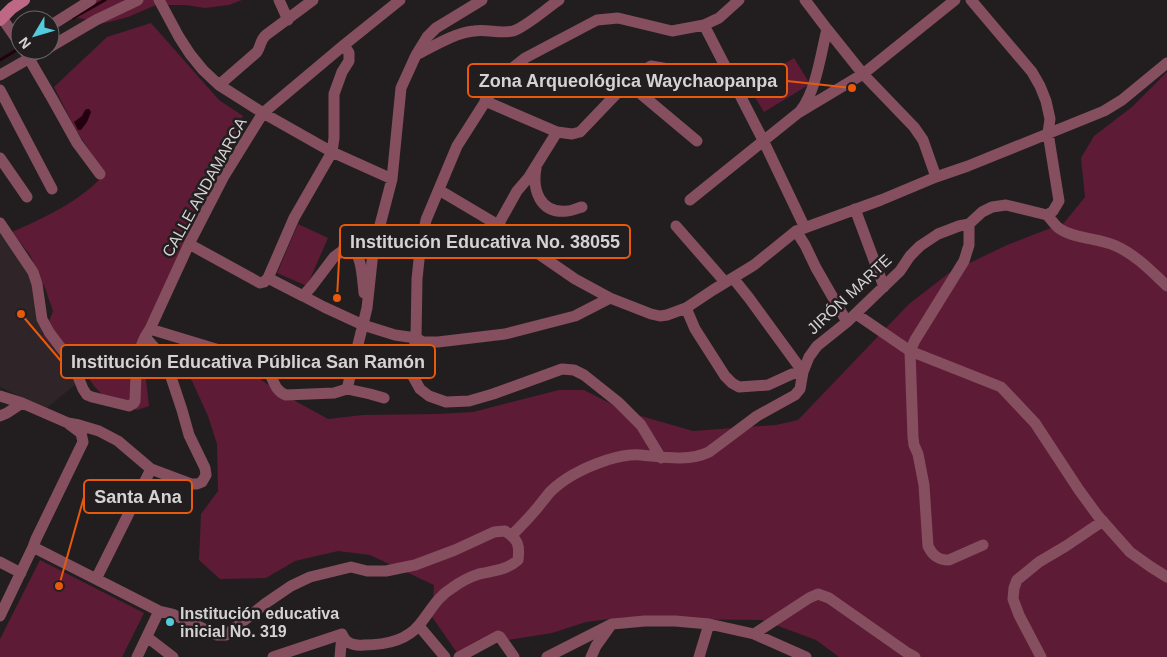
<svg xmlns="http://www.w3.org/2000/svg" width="1167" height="657" viewBox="0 0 1167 657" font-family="Arial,sans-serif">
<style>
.built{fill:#2f2528}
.green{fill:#5e1b36}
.water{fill:#22000d}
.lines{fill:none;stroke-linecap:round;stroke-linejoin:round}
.stream{stroke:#22000d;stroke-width:3}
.street{stroke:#854f60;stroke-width:11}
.secondary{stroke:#bf6885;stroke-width:12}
.poi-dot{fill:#54cadd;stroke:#221e1f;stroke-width:2}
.labels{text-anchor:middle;stroke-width:5;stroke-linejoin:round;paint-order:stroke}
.street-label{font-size:16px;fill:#d4d2d2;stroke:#221e1f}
.poi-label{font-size:16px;font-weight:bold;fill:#d4d2d2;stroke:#221e1f;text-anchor:start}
.leader{fill:none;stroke:#e8590c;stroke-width:2}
.callout-dot{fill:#e8590c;stroke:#221e1f;stroke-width:2}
.callout{fill:#221e1f;stroke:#e8590c;stroke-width:2}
.callout-label{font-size:18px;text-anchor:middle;font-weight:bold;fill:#d4d2d2}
</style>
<rect width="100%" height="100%" fill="#221e1f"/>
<path class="built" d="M0,226L41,293L43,336L52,346L70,361L76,384L45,409L0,387Z"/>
<path class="green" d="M86,0H242L229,5L205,8L186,5H156L128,17L105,23L79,18L62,19Z
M151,23L219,100L243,116L235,135L211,164L192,230L188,260L149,339L145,371L149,406L137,410L112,405L94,386L82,368L52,346L43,336L53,311L45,288L30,255L12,232C42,219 85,199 105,173L77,132L54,87L107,37Z
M794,58L810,84L764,112L748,86Z
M1167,72V657H839L816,640L762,620L667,619L625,617L586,622L552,633L495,642L460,657L432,617L434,585L370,555L338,551L295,561L266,578L220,579L199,560L201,514L218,491L217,444L208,416L192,381L176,357L201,355L250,372L277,391L328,419L363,415L438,414L473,412L559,390H584L627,412L693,431L776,425L798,420L909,304L949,273L1007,245L1064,223L1085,197L1081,158L1094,136L1132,107Z
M298,224L328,238L307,286L277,273Z
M40,560L144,613L122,657H0V639Z"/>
<path class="water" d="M87,109H89L91,112L87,122L81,130H78L74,122L82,116L85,110Z"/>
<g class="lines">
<path class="stream" d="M73,18L105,0
M0,60L20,48"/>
<path class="street" d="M159,0L179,37L190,54L203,70L219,85L263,113L332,152L392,179
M279,0L288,20
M805,0L827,29L863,74L914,127L923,140L936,177
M2,18L20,44
M704,25L764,142L805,228
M50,26L91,0
M50,47L96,20L138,0
M24,50L53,100L77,143L100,174
M416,55C434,46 454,33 474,31C487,29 501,34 513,31C526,27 547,8 559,0
M0,75L44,50
M629,84L637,74L651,66L732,80
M219,85L257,52C261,46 260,40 266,35L313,0
M0,90L52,189
M485,101L557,132
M801,110C816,91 821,53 827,29
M0,158L27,197
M536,168C532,190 540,214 567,211C572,211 577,208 582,207
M439,190L498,225L530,248L575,279L610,298
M690,200L798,113L863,74L955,0
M855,209L884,287
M1047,215C1051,219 1055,226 1060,229C1075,239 1100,238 1116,246C1136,255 1151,271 1167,286
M0,223L33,272L37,284L42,319L49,332L73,364L83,389L87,395L92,397L129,406L134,403L135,401C136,379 135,357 145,337
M969,224V245L964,261L915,340L910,351L913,437L914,445L918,454L924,485L928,546C932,555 938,560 949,560L983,545
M498,225L517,191L529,177L557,132L572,134L580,132L623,87L629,84L697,141
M676,226L725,282
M796,231L805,245L816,268L847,322
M189,244L260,283L264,282L268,278L294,218L332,152L334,138V94L342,72L349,61V53L344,45
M268,278L303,296L312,286L334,257L345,249C351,250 356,251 358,257C362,265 363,284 364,293
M303,296L324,307L363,325L395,335L416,338L423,342H438L505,334L575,316L610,298L651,314L660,316L667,315L686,308L713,290L754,265L796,231L881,200L936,177L968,166L1104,111L1122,100L1167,63
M686,308L695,329L725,376L732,383L739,387L768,385L792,374L803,372L749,298L733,278
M856,314L910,351L1001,387L1035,423L1079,490L1098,516L1130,552L1151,567L1167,577
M150,329L255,361C260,364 265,367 269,372C274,381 275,391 286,395L334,393L347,389L370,394L384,398
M354,360L394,369L410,371
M347,389L367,308L373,252L392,179L401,88L416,55L427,37L436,28L482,0
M0,396L22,403L68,423L79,425L99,431L118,441L151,469L191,484H197L202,482L206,475L205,468L189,435L182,410L171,377L160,354L145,337L150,329L189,244L224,176L263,113L344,45L400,0
M0,416L7,413L22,403
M661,458L641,425L618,402L584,375L574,370L562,369L493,394L469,401L446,402L429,396L420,389L410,371L416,338L417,279L420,250L426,220L457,146L501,77L525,58L597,20L618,18L672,31L704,25L719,18L739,0
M512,535C521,526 530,517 538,507C542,502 546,497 550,492C566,476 586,467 607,460C617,457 629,454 641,455C663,457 688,462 709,452L757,416L795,395L800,389L803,372L809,357L817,346L847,322L900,271L910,256L920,246L938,234L959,226L969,224L982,212L992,207L1006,205L1047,215L1053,211L1059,201L1048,133L1050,119L1046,101L1040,86L1032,72L971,0
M33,547L159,611L172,614L217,635H226L266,603L291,586L310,577L351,567L367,571H386L415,565L455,550L494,532L505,531C518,539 520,545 518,560C507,570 493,571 479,574C470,577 460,582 452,588C437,597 430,612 419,625C406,641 383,645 364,645C354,646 346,644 342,634L273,657
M0,562L21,573
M96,579L151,469
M0,616L33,547L36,539L83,442L81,433L69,424
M419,626L445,657
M754,634L809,598L818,594L829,598L906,652L915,657
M147,637L173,657
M137,657L159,611
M340,657L342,634
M459,657L498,636L500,637L514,657
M547,657L612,624L645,621H675L709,624L754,634L806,657
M591,657L596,646L611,625
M699,657L709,624
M1041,657L1019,615L1013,599L1014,588L1017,580L1039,562L1066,546L1103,521"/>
<path class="secondary" d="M0,20L12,8L24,0"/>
</g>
<circle class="poi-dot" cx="170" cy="622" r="5"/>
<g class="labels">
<g class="street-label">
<text transform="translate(204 187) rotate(-61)" y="6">CALLE ANDAMARCA</text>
<text transform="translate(849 294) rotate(-43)" y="6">JIRÓN MARTE</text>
</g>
<g class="poi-label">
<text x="180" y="619">Institución educativa<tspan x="180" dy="18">inicial No. 319</tspan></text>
</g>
</g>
<path class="leader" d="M852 88L787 81M337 298L340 242M21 314L61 361M59 586L84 497"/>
<g class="callout-dot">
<circle cx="852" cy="88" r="5"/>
<circle cx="337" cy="298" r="5"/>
<circle cx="21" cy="314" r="5"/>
<circle cx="59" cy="586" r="5"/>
</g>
<g class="callout">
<rect x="468" y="64" width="319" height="33" rx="5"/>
<rect x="340" y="225" width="290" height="33" rx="5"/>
<rect x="61" y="345" width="374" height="33" rx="5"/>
<rect x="84" y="480" width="108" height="33" rx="5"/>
</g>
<g class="callout-label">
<text x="628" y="87">Zona Arqueológica Waychaopanpa</text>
<text x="485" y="248">Institución Educativa No. 38055</text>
<text x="248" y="368">Institución Educativa Pública San Ramón</text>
<text x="138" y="503">Santa Ana</text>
</g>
<g transform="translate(35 35) rotate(232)"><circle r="24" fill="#221e1f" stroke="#696667"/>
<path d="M0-4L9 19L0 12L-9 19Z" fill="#54cadd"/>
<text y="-8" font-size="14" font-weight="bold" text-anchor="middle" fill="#d4d2d2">N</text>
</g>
</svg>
